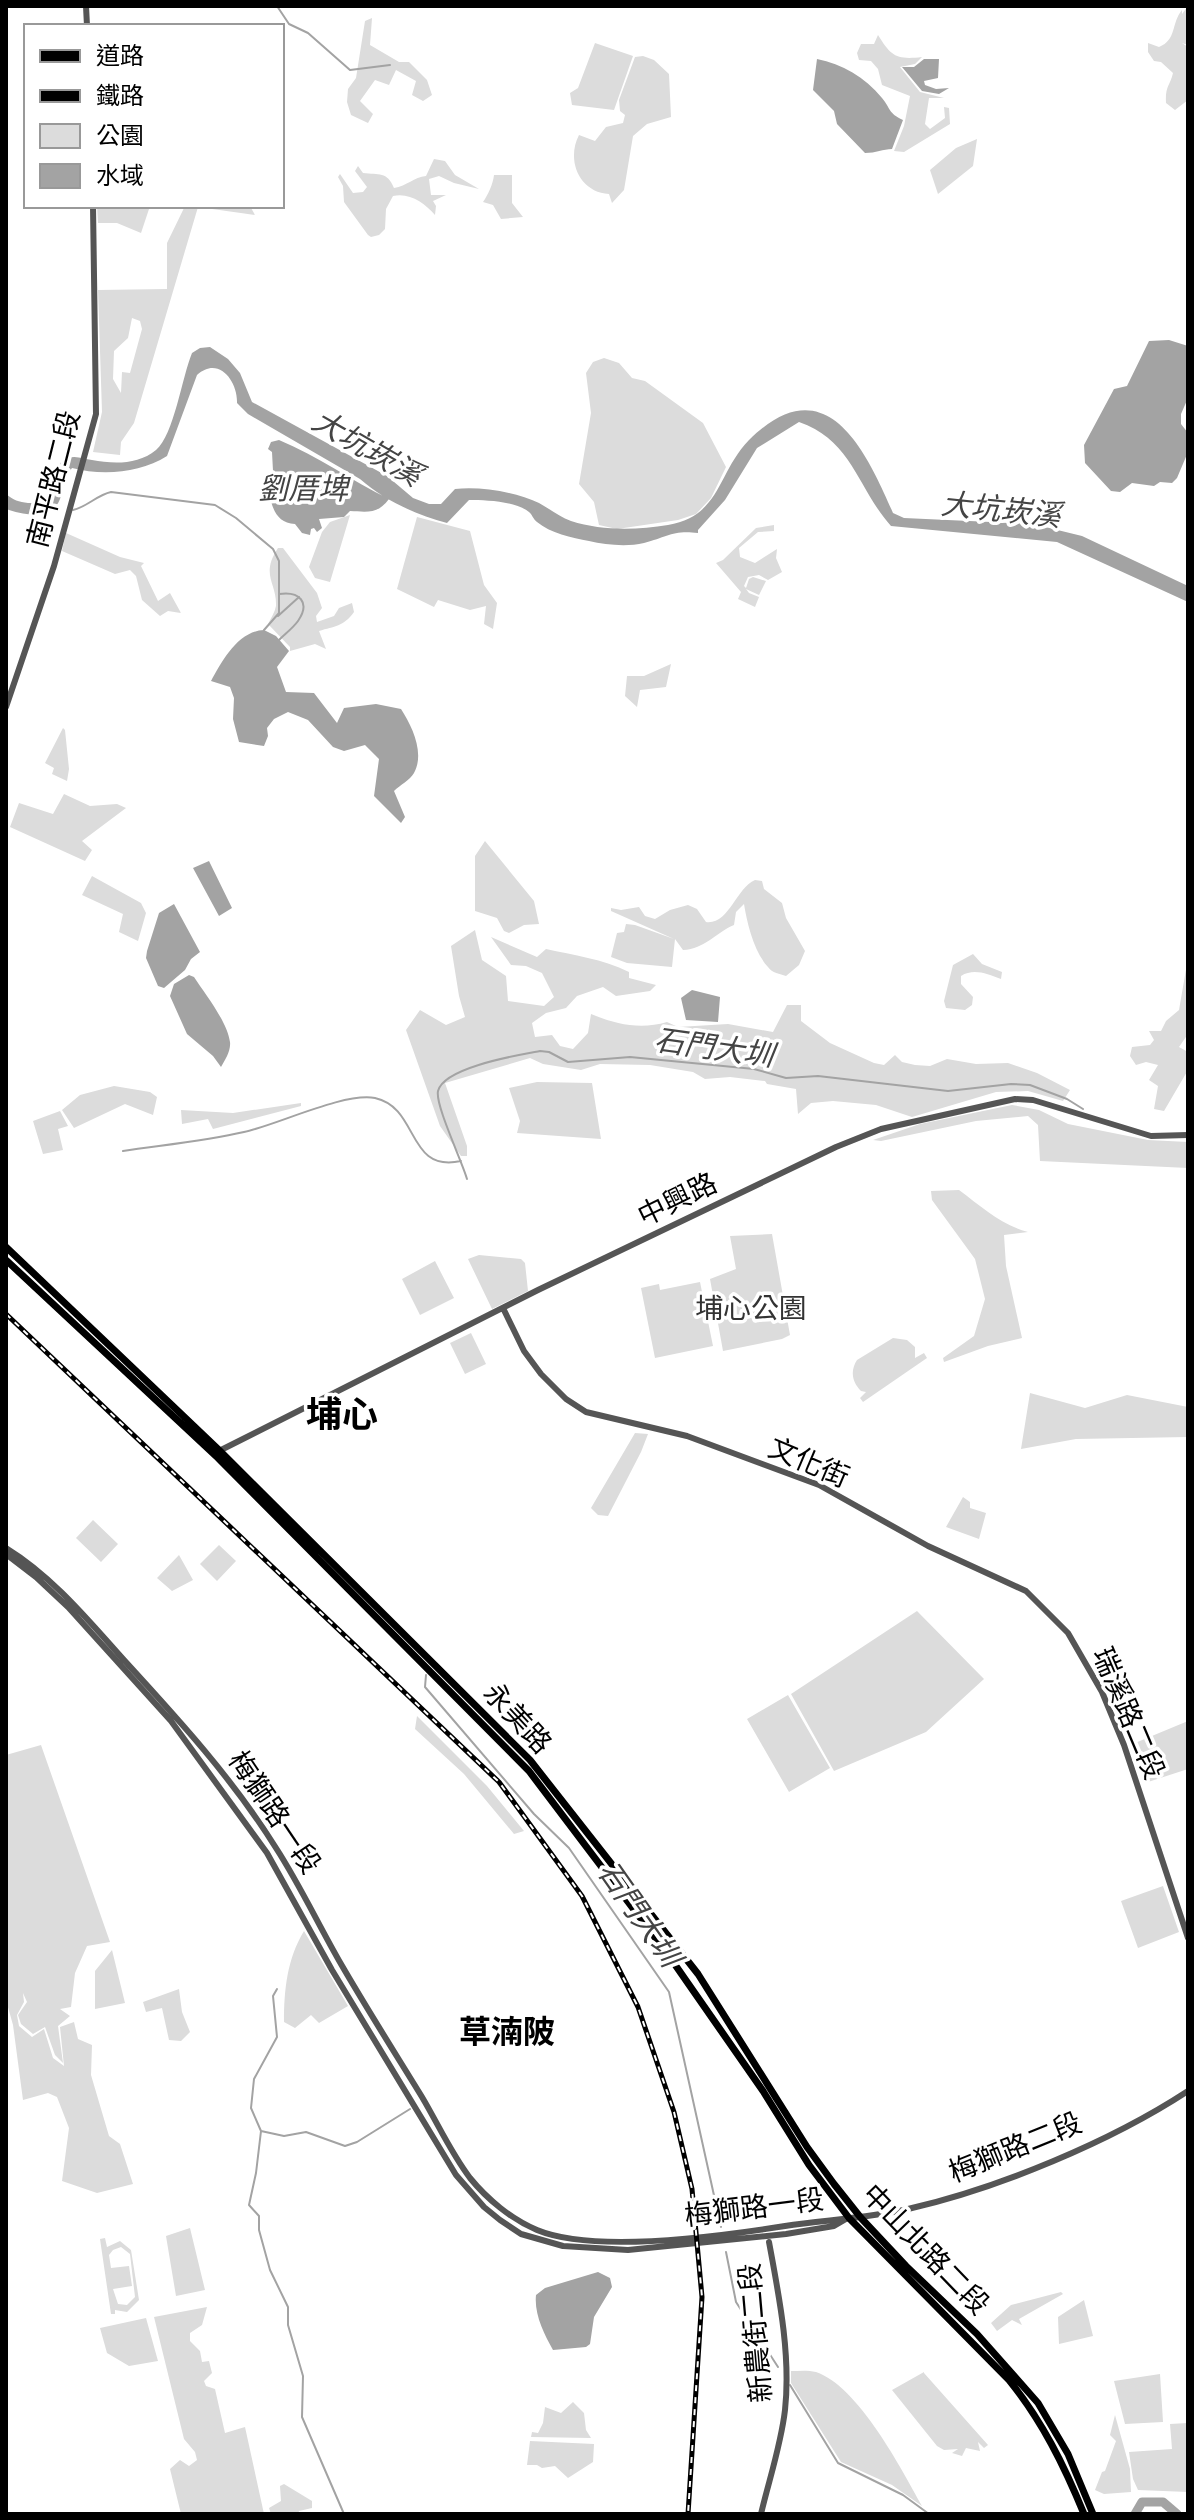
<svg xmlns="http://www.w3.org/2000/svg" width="1194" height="2520" viewBox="0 0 1194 2520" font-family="Overpass,'Noto Sans TC',sans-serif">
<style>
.green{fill:#dcdcdc;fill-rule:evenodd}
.water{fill:#a3a3a3}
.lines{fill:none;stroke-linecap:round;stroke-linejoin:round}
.stream{stroke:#a3a3a3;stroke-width:2}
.river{stroke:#a3a3a3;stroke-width:9}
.minor{stroke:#555;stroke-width:6}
.major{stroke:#000;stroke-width:7}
.rail-casing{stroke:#000;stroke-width:5}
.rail{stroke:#fff;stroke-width:2;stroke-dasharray:6;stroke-linecap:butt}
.labels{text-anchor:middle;stroke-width:7;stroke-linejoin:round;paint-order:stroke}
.street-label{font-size:28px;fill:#000;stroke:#fff}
.park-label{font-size:28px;fill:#333;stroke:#fff}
.water-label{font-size:30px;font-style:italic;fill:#444;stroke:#fff}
.quarter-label{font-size:32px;font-weight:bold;fill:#000;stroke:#fff}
.district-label{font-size:36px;font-weight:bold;fill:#000;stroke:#fff}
</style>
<rect width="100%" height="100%" fill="#fff"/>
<path class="green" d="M1188,6V45L1182,43L1188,47V100L1175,110L1166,103C1165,86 1170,86 1173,73L1161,62L1154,61L1148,52V43L1159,47C1177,40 1171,23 1182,10V14Z
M372,18L370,45L399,62H409L427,80L432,95L423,101L412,95L416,81L396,70L389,85L375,80L360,101L373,114L368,123L351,115L347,102L348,89L356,78L365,21Z
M878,35C891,56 896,60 922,57L915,64L900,67L920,92L944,98H929L925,124L930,129L945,118L944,107L949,108L950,124L904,152L894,151L904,126L910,96L882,85L878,69L871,61L859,60L857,53L861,44H874Z
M595,43L633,56L614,110L572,105L570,93L578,88Z
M643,56L654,60L669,74L671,117L647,124L633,136L624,190L612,203L609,194C579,192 566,160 579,135L595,141L606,127L623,123L625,115L620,111L619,100L635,57Z
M977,139L973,166L938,194L930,170L956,148Z
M434,159L445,161L455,175L479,189L454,183L439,176L429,179L431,195H446L433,201L436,206L435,215C425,203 409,192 393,196L386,209L385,229L379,235L371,237L368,235L344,202L343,186L338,177L340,174L353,193L363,192L367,187L355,171L358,166L363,173C379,175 387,171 394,188C407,186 414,177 426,176Z
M494,175H512V203L523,217L501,219L493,205L483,202C488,195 493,184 494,175Z
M97,206H150L141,233L117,223H98Z
M185,206H250L255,215L198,207L134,423L121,442L120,455L93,452L102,412L98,290L167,289V243ZM132,318L140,321L142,329L130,373L122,372L121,393L113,379L114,351L128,338Z
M604,358L619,363L632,378L645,381L703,423L726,467L711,498L696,514L678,520L617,529L599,525L594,502L579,484L591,413L586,373L593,362Z
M350,515L330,582L315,578L309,567L322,532L330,522Z
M417,517L470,531L484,585L497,603L493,629L484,624L486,606L470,610L438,600L434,607L397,589Z
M774,525V531L758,532L739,548L740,557L755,563L777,549L776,558L782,572L768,580L759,575L748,577L744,586L746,588L749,579L753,577L766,581L759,595L746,589L749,593L759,597L755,607L738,599L741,592L716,563L723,560L756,528Z
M66,533L120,557L144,563L141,566L158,601L170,593L181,613L168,611L160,616L142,600L136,576L130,570L115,574L62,551Z
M278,548H283L317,593L322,608L316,616L317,622L334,616L339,608L352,603L354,612C343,627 335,626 319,631L326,649L315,644L290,651V647L268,624C271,618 275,612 276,606C277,583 260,575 278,548Z
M671,664L666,687L640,690L637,707L625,696L627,676H644Z
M63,728L65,730L69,769L67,781L52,774L54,768L45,763Z
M64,794L90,806L117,804L126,808L82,841L92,850L85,861L10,827L19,803L53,814Z
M485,841L534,901L539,924L524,925L509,933L504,931L497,918L475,911V856Z
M92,876L141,903L146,913L138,941L119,932L123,914L82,895Z
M755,880L762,881L764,889L782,903L786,918L805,951L799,965L786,976C780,974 772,973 768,967C754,952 747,923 744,904L736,912L734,925C715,933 705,949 683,950L675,939L672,967L627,963L611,957L617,933L624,932L626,924L635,925L674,939L611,911V908L621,910L639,907L645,916L655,919L670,910L688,905L697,909L706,922C729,925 736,888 755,880Z
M475,930L482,960L506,976L508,1001L544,1006L554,997L542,973L526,966L511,965L491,937L537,957L546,949C573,955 603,959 629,972V978L656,985L650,991L616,996L603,987L577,996L566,1008L546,1013L532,1023L535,1037L552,1035L560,1046L573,1049L588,1033L591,1014C615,1024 640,1030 667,1022L678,1027L728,1024L773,1032L787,1005H801V1021L830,1043L874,1063L884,1065L895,1055L902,1062L915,1065L930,1066L947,1059L976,1064L1008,1063L1037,1073L1070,1090L1063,1101L1028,1091L996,1092L912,1117L876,1105L833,1101L811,1103L798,1114L796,1089L767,1084L765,1081L730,1077L705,1079L693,1072L650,1065L600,1064L581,1070L543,1064L530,1058L445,1083L467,1146V1156H461L440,1126L406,1030L420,1010L446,1025L465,1017L459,996L451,946Z
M973,954L982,964L1002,972L1001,979C987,974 974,968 961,976V984L973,997L972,1005L965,1010L946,1008L944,1001L953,965Z
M1188,958V1034L1179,1047L1188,1052V1070L1164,1111L1154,1109L1158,1086L1149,1080L1158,1065L1146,1062L1136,1065L1130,1056L1132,1047L1150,1045L1154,1040L1149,1031H1161L1166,1021L1179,1010Z
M537,1082L592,1083L601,1139L517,1133L520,1121L509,1088Z
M114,1086L150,1092L157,1097L153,1115L125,1104L74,1128L62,1110L80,1095Z
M301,1103V1106L213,1129L208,1119L182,1124L181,1110L233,1113Z
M1012,1105L1039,1110L1068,1124L1148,1140L1188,1142V1168L1040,1161L1038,1125L1028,1116L976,1121L881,1141L873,1140L920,1124Z
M60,1111L68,1126L58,1129L63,1150L43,1154L33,1121Z
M959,1190C982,1207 1001,1225 1028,1232L1004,1235L1006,1266L1022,1338L988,1346L944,1362L943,1358L974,1336L985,1299L975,1259L932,1200L931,1191Z
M772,1234L790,1335L782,1339L723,1351L710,1279L736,1269L730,1236Z
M479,1255L521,1259L525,1263L528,1291L492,1309L468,1259Z
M435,1261L454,1298L420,1315L402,1279Z
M700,1282L713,1346L655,1358L641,1288L659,1284L660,1290Z
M471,1333L486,1364L465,1374L450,1343Z
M893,1338L907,1340L915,1347V1358L924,1353L927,1358L863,1402L860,1398L866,1392L861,1391C852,1382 850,1371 857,1360Z
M1030,1393L1085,1408L1127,1395L1188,1407V1437L1076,1439L1021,1449Z
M635,1433L648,1434L641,1452L608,1516L598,1515L591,1508Z
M963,1497L970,1502V1508L986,1513L979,1539L946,1527Z
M93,1520L118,1544L101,1562L76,1538Z
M219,1545L236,1561L217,1581L200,1564Z
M179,1555L193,1580L172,1591L157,1578Z
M917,1611L984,1679L926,1732L834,1771L791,1694Z
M788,1695L830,1768L789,1792L747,1719Z
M417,1716L487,1786L524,1831L514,1834L464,1774L415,1729Z
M1188,1721V1769L1148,1782L1135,1743Z
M41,1745L110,1942L87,1946L75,1973L71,2007L60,2009L70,2016L58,2026L63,2063L55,2055L45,2027L33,2034L21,2024L18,2015L27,2002L23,1993L24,2002L17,2015L19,2026L32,2037L44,2029L53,2058L64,2066L60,2027L74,2022L78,2039L92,2045L91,2075L109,2136L120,2144L133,2184L97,2193L62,2181L69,2128L57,2097L48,2093L23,2100L13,2025L6,2000V1755Z
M1163,1886L1179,1932L1138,1948L1121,1901Z
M304,1931L348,2006L319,2023L311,2015L295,2028L284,2022C284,1990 287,1959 304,1931Z
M112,1950L125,2003L95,2009V1971Z
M179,1989L182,2012L190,2032L181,2041L169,2040L162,2008L146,2012L143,2002Z
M190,2228L205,2290L176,2296L166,2236Z
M105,2238L107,2247L120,2241L131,2250L139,2300L127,2312L115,2310V2314H111L100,2239ZM121,2247L130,2254L135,2297L127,2305L118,2304L113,2289L132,2286L129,2266L111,2268L109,2255L113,2250Z
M1061,2292L1063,2294L1019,2319L1022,2325L1012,2320L997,2331L991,2323L1011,2305Z
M1084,2300L1093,2336L1059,2344L1058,2317Z
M207,2307L202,2325L190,2333V2341L200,2351L202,2362L209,2361L212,2373L204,2381L206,2386L215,2389L225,2433L245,2427L264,2514H181L170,2469L180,2460L189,2466L197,2460L195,2452L184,2439L154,2317Z
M146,2318L158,2361L129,2366L107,2353L100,2328Z
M791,2371C799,2371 808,2370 816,2372C858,2386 901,2468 922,2506L892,2485L841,2462L791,2383Z
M924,2372V2373L988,2445L984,2448L978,2442L980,2451L966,2448L962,2456L952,2453L958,2449L944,2450L937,2446L892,2390Z
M1160,2374L1163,2422L1125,2424L1114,2381Z
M573,2402L584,2413L586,2430L591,2438L531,2437L532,2432L538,2433L543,2423L545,2407L561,2413Z
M1115,2415L1130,2469L1131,2492L1104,2494L1095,2490L1102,2472L1105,2471L1116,2441L1110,2435Z
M1188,2423V2492L1138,2490L1133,2479L1129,2452L1172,2449L1170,2424Z
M530,2441L594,2444L593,2462L568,2478L555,2466L542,2468L537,2465H527Z
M284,2484L312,2501V2508L299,2511L298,2514H271L269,2508L281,2501L280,2486Z"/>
<path class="water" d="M817,59C842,64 865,77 882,98C891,109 888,113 903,120L892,149C883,149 876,153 865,153L837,124L834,111L813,90Z
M924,59H939L938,78L924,81L925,85L936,89L949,88L939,94L922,91L902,67H914Z
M1169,340L1188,346V398L1181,414V424L1188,433V452L1177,478L1172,483L1160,482L1154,486L1132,483L1120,492L1111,491L1085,463L1084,445L1114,389L1127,386L1149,341Z
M210,347L228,359L240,373L252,402L387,476L413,498L429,504H441L455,489C480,486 516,492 539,503C550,509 560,517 571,521C602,531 637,530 668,525C721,516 717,473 749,440C825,365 865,448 893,513L904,518L1033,524L1082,536L1188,586V602L1057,542L891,526C857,488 853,441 799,422L757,448L725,500L698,530V533C672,530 668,537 644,543C627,547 606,545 589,541C572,538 550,533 537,522C533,519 532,514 529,512C515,501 486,500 469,500L447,523C416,515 384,500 360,479L248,414L237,403C238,382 219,355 197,375L167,456C140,473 103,476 72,468C65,477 64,488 60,499C52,521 23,515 6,509V494C13,500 19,502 28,503C64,505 44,467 68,458C76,455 84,459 92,460C113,464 138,465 156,450C174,435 182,377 192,353L200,348Z
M279,440C318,456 352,481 389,499C378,514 368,512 350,511L344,517L319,519L322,528L317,532L314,528L311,529L310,535L302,533L295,524C271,523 270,497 267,478L273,471L272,452L268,449L271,442Z
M264,630L276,636L289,651L277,667L286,692L314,693L337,723L344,708L376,704L401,709C412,726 425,753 414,773C410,780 400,785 394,791L405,817L401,823L374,796L379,759L365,745L344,751L333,747L308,720L288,712L274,719L267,728L268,736L264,746L239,742L233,719L234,698L230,687L211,681C222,661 238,631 264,630Z
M209,861L232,908L219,916L193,868Z
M174,904L200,952L191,959L185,970L164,988L158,986L146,958L147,951L159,913Z
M189,975L194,977C205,994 227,1021 230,1042C231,1051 225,1060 221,1067L213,1056L187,1034L170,996L174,984Z
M692,990L720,997L718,1022L686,1020L681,998Z
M598,2272L610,2278L612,2287L594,2317L590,2344L586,2347L553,2350C544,2334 534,2314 536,2295L545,2288Z"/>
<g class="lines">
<path class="stream" d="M277,6L289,24L308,33L350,70L390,65
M73,510C87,507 97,495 111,492L215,505L236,518L273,549L279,561V613L264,630
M278,616L299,597
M279,640C285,634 293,628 298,621C311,602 299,591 279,594
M123,1151C163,1145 205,1141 244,1132C277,1125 344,1092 375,1098C420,1108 406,1173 461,1161
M467,1179C462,1161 435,1105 438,1091C444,1067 519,1055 540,1051L549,1052L568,1062L630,1057L754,1069L786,1078L818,1076L948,1091L1011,1084L1030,1085L1067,1099L1083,1109
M426,1675L425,1687L534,1814L569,1848L669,1992L721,2227
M277,1989L273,1996L277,2037L254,2079L251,2108L261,2131L256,2173L249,2205L259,2216V2230L270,2270L288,2307V2325L303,2376L302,2417L344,2514
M261,2131L284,2136L306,2132L345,2146L357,2142L410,2109
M726,2252L736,2302L778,2367
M790,2385L838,2463L903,2495L929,2514"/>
<path class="river" d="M1135,2514L1142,2502H1163L1177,2514"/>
<path class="minor" d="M86,6L87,26
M6,707L54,566L96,414L93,206
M503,1308L524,1351L541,1374L566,1399L586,1412L687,1436L819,1485L928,1546L1026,1591L1068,1633L1102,1692L1124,1745L1188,1938
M217,1452L538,1290L836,1147L881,1129L1015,1099L1033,1100L1151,1136L1188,1135
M6,1548C53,1577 88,1620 124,1660C179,1720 233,1779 276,1848C300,1885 319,1926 341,1964C367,2009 395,2053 422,2097C438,2124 451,2153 470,2178C487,2199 511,2219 537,2230C595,2254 722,2236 785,2226C826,2220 868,2218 908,2209C999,2188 1110,2142 1188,2091
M6,1554L36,1577L68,1607L171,1721L267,1853L332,1970L456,2175L484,2207L500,2220L521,2234L563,2246L628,2250L786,2234L834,2226L846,2219
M761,2514C769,2480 781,2445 785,2410C791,2355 779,2296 769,2242"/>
<path class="major" d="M6,1247L219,1450L530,1760L698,1974L807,2147L834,2184L861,2218L906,2266L977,2334L1038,2403L1068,2454L1093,2514
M6,1260L218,1458L529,1771L669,1956L763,2091L809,2165L849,2218L1009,2380C1042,2421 1064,2465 1084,2514"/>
<g class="rail-casing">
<path id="rail" d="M6,1314L499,1782L582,1896L638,2007L674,2112L692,2189L702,2297L688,2514"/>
</g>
<use href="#rail" class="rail"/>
</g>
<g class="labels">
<g class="street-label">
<text transform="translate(53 479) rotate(-76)" y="10">南平路二段</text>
<text transform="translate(677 1199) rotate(-26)" y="10">中興路</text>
<text transform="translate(809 1462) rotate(23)" y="10">文化街</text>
<text transform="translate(1129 1713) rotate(67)" y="10">瑞溪路二段</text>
<text transform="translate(518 1718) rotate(47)" y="10">永美路</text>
<text transform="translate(275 1812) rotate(56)" y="10">梅獅路一段</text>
<text transform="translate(1015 2147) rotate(-22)" y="10">梅獅路二段</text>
<text transform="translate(754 2207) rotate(-7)" y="10">梅獅路一段</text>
<text transform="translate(926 2249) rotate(46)" y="10">中山北路二段</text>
<text transform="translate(755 2333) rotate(-95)" y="10">新農街二段</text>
</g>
<g class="park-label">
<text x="751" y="1318">埔心公園</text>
</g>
<g class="water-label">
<text transform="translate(367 448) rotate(30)" y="10">大坑崁溪</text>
<text x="303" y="499">劉厝埤</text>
<text transform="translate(1001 510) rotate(6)" y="10">大坑崁溪</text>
<text transform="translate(714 1048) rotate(8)" y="10">石門大圳</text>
<text transform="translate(639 1914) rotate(55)" y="10">石門大圳</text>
</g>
<g class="quarter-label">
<text x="507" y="2043">草湳陂</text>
</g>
<g class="district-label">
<text x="342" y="1427">埔心</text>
</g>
</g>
<rect width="1194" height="2520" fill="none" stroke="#000000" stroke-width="16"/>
<rect x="24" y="24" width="260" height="184" fill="#ffffff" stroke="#999999" stroke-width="2"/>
<rect x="40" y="50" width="40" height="12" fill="#000000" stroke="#999999" stroke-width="2"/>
<text x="96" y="64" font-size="24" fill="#000000">道路</text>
<rect x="40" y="90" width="40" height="12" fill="#000000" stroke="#999999" stroke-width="2"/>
<text x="96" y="104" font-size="24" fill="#000000">鐵路</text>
<rect x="40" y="124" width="40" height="24" fill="#dcdcdc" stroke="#999999" stroke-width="2"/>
<text x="96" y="144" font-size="24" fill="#000000">公園</text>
<rect x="40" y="164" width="40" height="24" fill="#a3a3a3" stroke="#999999" stroke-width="2"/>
<text x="96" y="184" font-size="24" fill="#000000">水域</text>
</svg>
